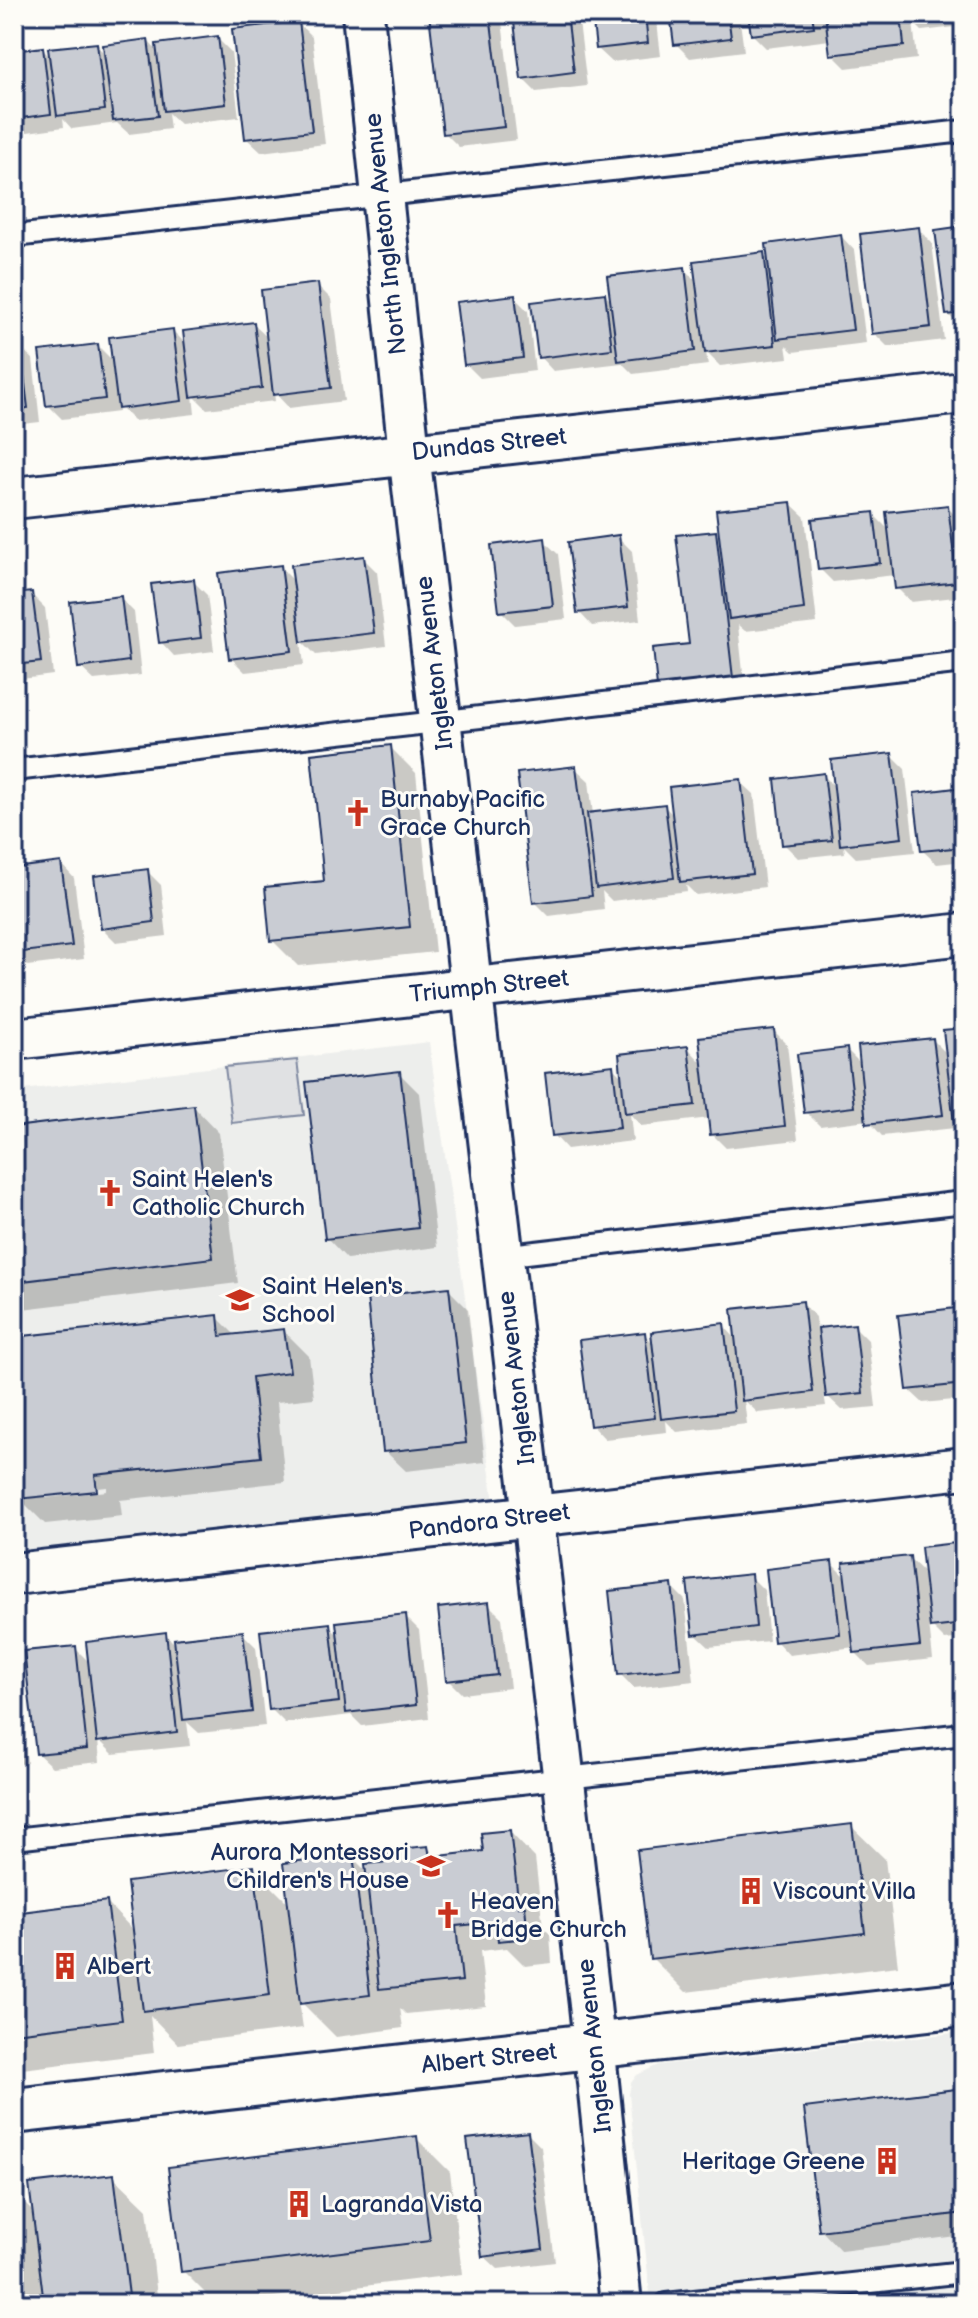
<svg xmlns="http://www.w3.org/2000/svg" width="978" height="2318" viewBox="0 0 978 2318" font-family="'Balsamiq Sans',sans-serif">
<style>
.built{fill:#edeeec}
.green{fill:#e0e1e3;stroke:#7e88a0;stroke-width:2}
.shadow{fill:#0003;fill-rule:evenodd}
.building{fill:#c9ccd3;stroke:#1b2f5e;stroke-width:2}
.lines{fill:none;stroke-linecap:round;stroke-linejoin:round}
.lane-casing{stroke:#1b2f5e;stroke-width:26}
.street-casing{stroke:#1b2f5e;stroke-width:46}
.secondary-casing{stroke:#1b2f5e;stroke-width:50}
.lane{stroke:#fdfcf7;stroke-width:20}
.street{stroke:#fdfcf7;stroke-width:40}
.secondary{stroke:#fdfcf7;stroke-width:44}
.labels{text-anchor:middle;stroke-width:6;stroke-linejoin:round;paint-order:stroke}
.street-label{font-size:24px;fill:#1b2f5e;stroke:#fdfcf7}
.poi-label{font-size:24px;fill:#1b2f5e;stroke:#fdfcf7;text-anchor:start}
</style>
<rect width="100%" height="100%" fill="#fdfcf7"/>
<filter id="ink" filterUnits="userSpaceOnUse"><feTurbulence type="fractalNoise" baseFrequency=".0125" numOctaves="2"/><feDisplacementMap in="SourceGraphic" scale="16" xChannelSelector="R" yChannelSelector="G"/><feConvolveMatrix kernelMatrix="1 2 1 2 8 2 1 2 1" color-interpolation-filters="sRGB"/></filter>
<g filter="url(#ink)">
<path class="built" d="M429,1042L495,1509L14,1555V1091Z
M964,2032V2304H651L629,2094L631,2083L637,2075L658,2065Z"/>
<path class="green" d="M297,1060L304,1115L232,1123L225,1067Z"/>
<path class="shadow" d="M431,14H501L517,140L459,147L445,133Z
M515,14H571L579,22L587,86L536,92L522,78Z
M594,14H656L661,56L612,62L598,49Z
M672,14H739L744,51L690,58L676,44Z
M750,14H964V26L922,31L913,22L917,59L846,68L832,54L830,40L766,48L752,34Z
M298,23L312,37L325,144L261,152L247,139Z
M217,38L231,52L239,117L180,124L168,113L170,129L129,134L117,123L72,129L63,119L64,127L20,133L14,127V53L42,49L52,59L96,45L107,56L148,41L159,53Z
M964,228V328H961L948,314Z
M918,229L932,243L944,340L888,347L874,333Z
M841,236L854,250L866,343L793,352L786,345L788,358L720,366L706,352L708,365L633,374L622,363L553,371L540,357L605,295L613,303L684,269L698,283L763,254L770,261Z
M317,285L331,299L344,401L289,408L274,392L275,401L207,409L193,395L195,414L134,421L117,404L118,412L62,419L48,405L98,346L115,363L173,331L187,345L253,324L269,339Z
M514,297L528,311L535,371L480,378L466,364Z
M14,346H19L33,359L40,422L14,425Z
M791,504L805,517L817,623L745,631L738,625L745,691L659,686L691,646L715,533L722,539Z
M947,507L961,521L964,596L911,602L897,588L895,575L833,582L820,569L873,514L890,531Z
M618,537L632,551L640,620L592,626L579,612Z
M544,541L558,554L566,619L515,625L501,611Z
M364,559L377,572L386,646L316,655L301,640L304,665L245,672L231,658L280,567L295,582Z
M193,581L207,595L214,651L174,656L161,642Z
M31,594L45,608L53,675L14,680V596Z
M120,598L134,612L141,675L94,680L80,667Z
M391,748L416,773L435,952L298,966L272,940L326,883Z
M892,756L905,769L915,852L856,858L844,846L845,853L798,858L784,844L823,775L836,788Z
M575,768L589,781L593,815L664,806L675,817L740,781L754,794L765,887L696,895L686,885L687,891L612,901L602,891L604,909L549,916L535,902Z
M964,789V861L937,864L923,851Z
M61,864L74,878L84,959L27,966L20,959L14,960V870Z
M147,871L161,885L167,936L116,942L102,928Z
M964,1030V1131L954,1121L955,1128L882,1136L868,1120L820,1126L806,1112L847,1050L862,1065L933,1040L948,1055Z
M774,1031L787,1044L798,1140L726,1148L712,1134L710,1118L641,1126L630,1114L633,1141L567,1149L554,1135L612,1067L623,1078L688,1048L704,1065Z
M399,1073L419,1093L437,1247L347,1259L327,1238Z
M194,1107L219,1133L238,1283L14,1310V1129Z
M448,1289L468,1309L485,1462L406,1471L385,1451Z
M802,1303L816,1317L817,1330L854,1326L868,1340L876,1407L842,1410L824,1393L826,1406L758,1413L744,1400L747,1424L677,1432L666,1421L667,1432L605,1439L592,1425L644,1334L655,1345L723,1325L737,1340Z
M964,1309V1399L923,1403L909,1390Z
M217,1317L236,1336L284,1331L309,1356L314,1398L277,1402L285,1482L120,1500L122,1516L45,1524L19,1498L25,1479L14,1380V1339ZM107,1487V1491L46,1498V1494Z
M964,1544V1638L945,1640L929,1624L933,1659L869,1666L856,1653L855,1647L789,1655L776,1641L831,1563L847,1579L909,1558L926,1574Z
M750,1576L764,1590L769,1641L709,1647L695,1634Z
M671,1586L685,1600L694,1681L634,1688L620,1674Z
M488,1604L502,1618L510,1688L462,1694L448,1680Z
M405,1616L419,1630L429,1718L362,1726L351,1715L285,1723L271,1709L329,1626L339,1636Z
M242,1633L256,1647L265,1726L199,1733L187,1722L190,1746L113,1754L98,1739L100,1762L52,1767L38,1754L75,1648L90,1663L165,1634L177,1646Z
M14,1668L17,1671L27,1763L14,1765Z
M851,1826L885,1859L898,1966L686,1992L652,1958Z
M510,1832L535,1858L543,1927L550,1934L552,1963L525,1966L507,1948L480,1951L486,2006L406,2014L400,2008L403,2028L336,2037L299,2000L303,2028L178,2044L150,2015L154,2053L14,2070V1915L107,1903L135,1932L253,1868L290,1905L352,1857L368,1873L428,1848L438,1858L485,1853Z
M964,2090V2235L841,2251L821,2230Z
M528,2134L541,2147L555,2262L498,2269L484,2256Z
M416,2138L450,2172L462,2274L216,2304L183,2271Z
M113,2176L147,2209L158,2304H14V2193L35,2214Z"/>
<path class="building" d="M429,14H490L504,127L443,134Z
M513,14H567L574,72L521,79Z
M592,14H645L648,43L596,49Z
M670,14H728L731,38L674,45Z
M748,14H812L814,27L751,35Z
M825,14H901L904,46L830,55Z
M906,14H938L906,18Z
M299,21L312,131L245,139L232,29Z
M218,36L226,104L164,111L156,44Z
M148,39L158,116L113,121L103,45Z
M97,43L105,110L57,116L48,48Z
M43,47L51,114L14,119V51Z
M964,226V313L946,315L935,230Z
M919,227L931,327L872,334L860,234Z
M841,234L853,330L777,339L766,244Z
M764,252L775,345L705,353L693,261Z
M685,267L695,351L618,361L607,276Z
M318,283L331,388L273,395L261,290Z
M605,293L612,349L538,358L531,302Z
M515,295L523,358L464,365L456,302Z
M254,322L262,388L191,397L183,331Z
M173,329L182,401L118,409L109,337Z
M20,343L28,408L14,410V344Z
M98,344L105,399L46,406L39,351Z
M791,502L804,609L729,619L716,510Z
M948,505L957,582L895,589L886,512Z
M874,512L880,563L818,570L812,519Z
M716,531L733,678L657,687L653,648L689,644L676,535Z
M619,535L628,607L577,613L568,542Z
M545,538L553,606L499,612L491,545Z
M364,556L374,633L301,642L291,565Z
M281,565L292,651L229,659L218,573Z
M194,579L201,638L159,643L151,584Z
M32,592L41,662L14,665V594Z
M121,596L129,661L78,668L70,602Z
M391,745L410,927L270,941L265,887L324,881L311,754Z
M892,753L902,838L840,845L831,760Z
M576,766L592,896L533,903L517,773Z
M824,773L832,840L782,845L775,779Z
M741,779L752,874L680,882L669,787Z
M964,787V847L921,851L914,793Z
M665,804L674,878L596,888L587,813Z
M61,862L72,946L14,953V868Z
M148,869L154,922L101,929L94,876Z
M964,1028V1122L954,1123L943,1030Z
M774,1029L785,1126L710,1135L699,1037Z
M933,1038L943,1115L866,1124L858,1046Z
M688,1046L695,1105L625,1113L619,1054Z
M847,1048L854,1107L804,1113L797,1054Z
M613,1065L620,1128L552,1136L545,1073Z
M400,1071L418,1228L325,1239L306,1082Z
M194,1105L213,1258L14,1282V1127Z
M449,1287L466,1443L383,1452L367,1296Z
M803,1301L813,1392L742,1401L732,1309Z
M964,1307V1384L907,1390L898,1315Z
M218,1315L220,1336L284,1329L290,1372L252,1377L261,1457L95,1475L97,1491L17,1499L15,1479L22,1478L14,1399V1337Z
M724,1323L734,1411L661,1419L651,1332Z
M855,1324L863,1393L826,1397L818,1328Z
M645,1332L655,1418L590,1426L579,1340Z
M964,1542V1624L930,1628L921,1547Z
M910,1556L920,1646L854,1653L843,1563Z
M832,1561L840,1634L774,1642L766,1569Z
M751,1574L756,1627L693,1635L687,1581Z
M672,1584L681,1668L618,1675L609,1591Z
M489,1602L497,1675L446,1681L438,1608Z
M406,1614L416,1705L346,1713L336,1622Z
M330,1623L339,1702L269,1710L260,1631Z
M243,1631L252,1712L183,1720L174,1639Z
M166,1632L177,1732L97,1742L86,1642Z
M76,1646L87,1749L36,1754L24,1651Z
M852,1824L865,1933L650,1959L637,1850Z
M510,1830L519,1907L525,1906L528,1938L498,1941L496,1922L456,1926L462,1981L379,1989L365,1864L388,1862L387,1850L428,1846L430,1857L483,1851L481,1833Z
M353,1854L370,1995L300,2004L283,1863Z
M254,1866L270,1995L143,2011L127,1882Z
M107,1901L122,2020L14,2033V1913Z
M964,2088V2213L819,2231L804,2108Z
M528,2132L543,2249L482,2257L467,2139Z
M417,2136L430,2241L181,2272L168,2167Z
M114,2174L130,2304H44L29,2184Z
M14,2213L25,2304H14Z"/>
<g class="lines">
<g class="lane-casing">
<path id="lane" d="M14,236L964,131
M14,770L964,662
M501,1256L964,1202
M14,1839L964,1734
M666,2304L964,2272"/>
</g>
<g class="street-casing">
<path id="street" d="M363,14L409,453L590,2005L621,2304
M14,498L964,393
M14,1039L964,934
M14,1574L964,1468"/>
</g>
<g class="secondary-casing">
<path id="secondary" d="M14,2111L964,2004"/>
</g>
<use href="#lane" class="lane"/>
<use href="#street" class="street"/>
<use href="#secondary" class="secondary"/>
</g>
</g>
<defs>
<g id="church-bare" transform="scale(2.16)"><path d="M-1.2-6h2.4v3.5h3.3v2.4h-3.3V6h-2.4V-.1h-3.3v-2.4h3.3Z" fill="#c8321e" stroke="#fdfcf7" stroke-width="2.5" paint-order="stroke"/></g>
<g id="school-bare" transform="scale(2.16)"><path d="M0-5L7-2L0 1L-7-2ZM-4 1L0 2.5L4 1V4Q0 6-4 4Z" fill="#c8321e" stroke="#fdfcf7" stroke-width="2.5" paint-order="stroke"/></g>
<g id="building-bare" transform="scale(2.16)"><path d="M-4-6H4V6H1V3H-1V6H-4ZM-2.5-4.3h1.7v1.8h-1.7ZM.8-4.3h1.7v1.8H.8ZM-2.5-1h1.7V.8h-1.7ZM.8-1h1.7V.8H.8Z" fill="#c8321e" stroke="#fdfcf7" stroke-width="2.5" paint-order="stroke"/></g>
</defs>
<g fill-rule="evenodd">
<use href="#church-bare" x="358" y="813"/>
<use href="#church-bare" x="110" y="1193"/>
<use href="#school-bare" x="240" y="1300"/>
<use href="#school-bare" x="431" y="1866"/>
<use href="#building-bare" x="751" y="1891"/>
<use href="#church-bare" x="448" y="1915"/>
<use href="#building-bare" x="65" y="1966"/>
<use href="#building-bare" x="887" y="2161"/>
<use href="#building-bare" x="299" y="2204"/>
</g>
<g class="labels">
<g class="street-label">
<text transform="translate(385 234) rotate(-96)" y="8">North Ingleton Avenue</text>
<text transform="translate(489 444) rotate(-6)" y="8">Dundas Street</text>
<text transform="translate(434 663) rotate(-97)" y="8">Ingleton Avenue</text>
<text transform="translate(489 986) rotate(-6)" y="8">Triumph Street</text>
<text transform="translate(516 1378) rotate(-97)" y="8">Ingleton Avenue</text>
<text transform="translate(489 1521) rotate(-7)" y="8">Pandora Street</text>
<text transform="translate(594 2046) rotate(-96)" y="8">Ingleton Avenue</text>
<text transform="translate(489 2058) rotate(-6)" y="8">Albert Street</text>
</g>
<g class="poi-label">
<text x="380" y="807">Burnaby Pacific<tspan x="380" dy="28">Grace Church</tspan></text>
<text x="132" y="1187">Saint Helen's<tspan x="132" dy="28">Catholic Church</tspan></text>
<text x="262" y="1294">Saint Helen's<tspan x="262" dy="28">School</tspan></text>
<text x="409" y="1860" text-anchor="end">Aurora Montessori<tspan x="409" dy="28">Children's House</tspan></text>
<text x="773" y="1899">Viscount Villa</text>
<text x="470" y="1909">Heaven<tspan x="470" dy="28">Bridge Church</tspan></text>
<text x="87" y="1974">Albert</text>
<text x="865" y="2169" text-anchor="end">Heritage Greene</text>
<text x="321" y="2212">Lagranda Vista</text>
</g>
</g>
<rect width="978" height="2318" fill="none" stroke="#fdfcf7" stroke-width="48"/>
<rect x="24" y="24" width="930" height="2270" fill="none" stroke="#1b2f5e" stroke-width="3" filter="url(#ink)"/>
</svg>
